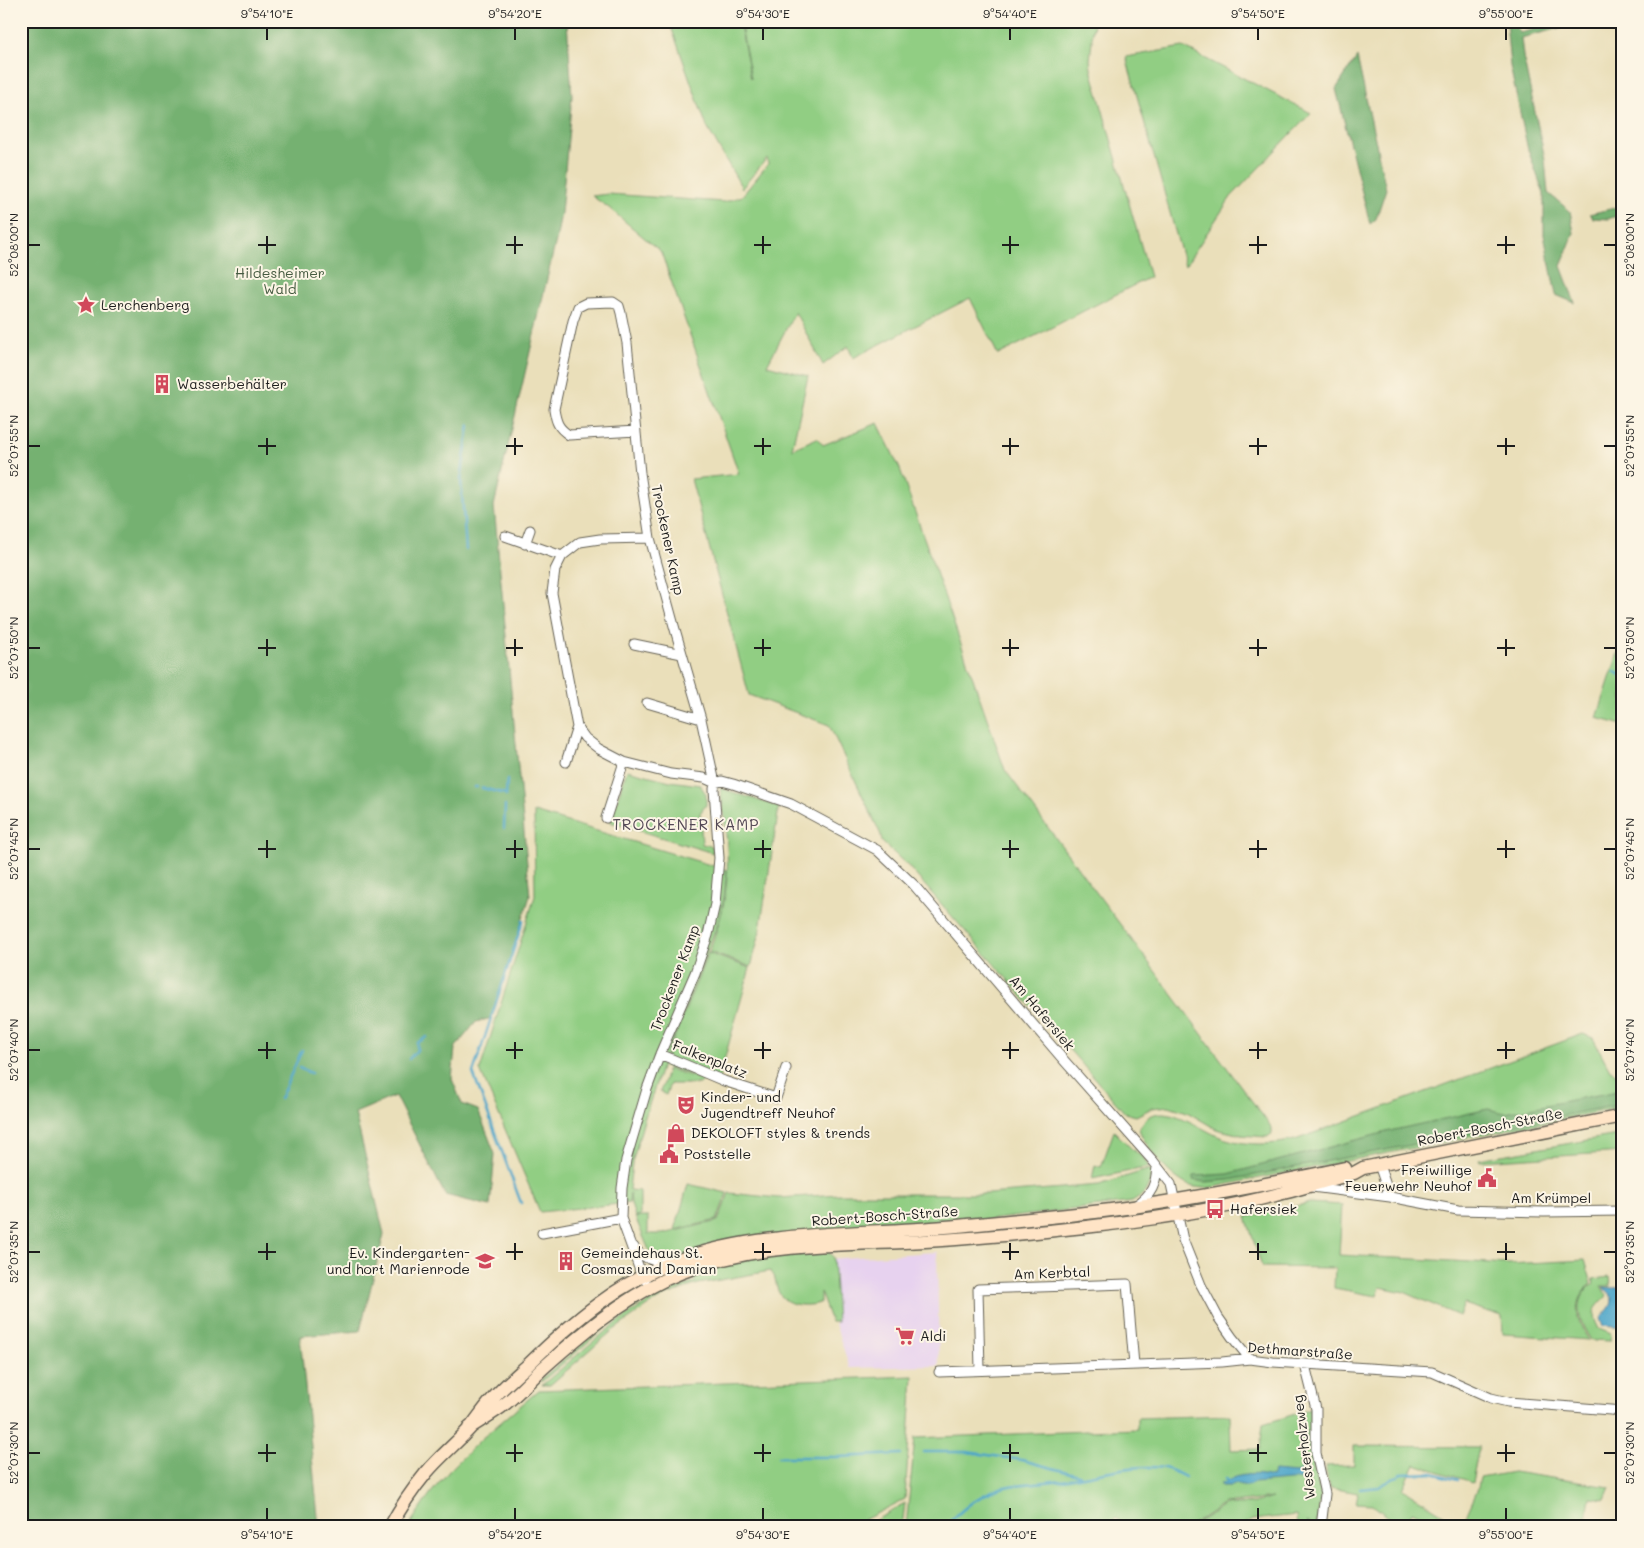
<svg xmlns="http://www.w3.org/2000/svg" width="1644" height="1548" viewBox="0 0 1644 1548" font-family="Mali,sans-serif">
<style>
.built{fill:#e7d2ef}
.green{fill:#91ce83;stroke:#567550}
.forest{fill:#74b171;stroke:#486646}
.water{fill:#4ca5c9;stroke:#346072}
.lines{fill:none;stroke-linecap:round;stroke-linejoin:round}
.stream{stroke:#4ca5c9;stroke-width:2.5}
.minor-casing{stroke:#646053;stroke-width:11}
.secondary-casing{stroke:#646053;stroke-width:15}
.minor{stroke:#fff;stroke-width:9}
.secondary{stroke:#ffe4c6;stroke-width:12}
.ticks{fill:none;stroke:#1c1c1c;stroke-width:2}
.labels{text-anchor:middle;stroke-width:4;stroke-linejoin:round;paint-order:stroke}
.park-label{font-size:14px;fill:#455a40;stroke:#fcf5e5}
.poi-label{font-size:14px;fill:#1c1c1c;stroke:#fcf5e5;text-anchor:start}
.street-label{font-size:14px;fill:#1c1c1c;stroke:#fcf5e5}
.neighbourhood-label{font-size:15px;letter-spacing:1px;fill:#554a57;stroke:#fcf5e5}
.neatline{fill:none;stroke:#1c1c1c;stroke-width:2}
.ticks-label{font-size:12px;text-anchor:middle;fill:#1c1c1c}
</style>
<rect width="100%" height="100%" fill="#fcf5e5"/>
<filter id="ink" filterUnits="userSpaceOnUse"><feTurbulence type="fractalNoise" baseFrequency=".02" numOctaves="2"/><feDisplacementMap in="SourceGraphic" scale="10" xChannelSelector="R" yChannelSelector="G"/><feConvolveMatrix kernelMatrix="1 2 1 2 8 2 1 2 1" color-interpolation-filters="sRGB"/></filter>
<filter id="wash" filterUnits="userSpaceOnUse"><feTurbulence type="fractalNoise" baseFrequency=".0096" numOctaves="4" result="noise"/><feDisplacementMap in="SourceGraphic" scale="20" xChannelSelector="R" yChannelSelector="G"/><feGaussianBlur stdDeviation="1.12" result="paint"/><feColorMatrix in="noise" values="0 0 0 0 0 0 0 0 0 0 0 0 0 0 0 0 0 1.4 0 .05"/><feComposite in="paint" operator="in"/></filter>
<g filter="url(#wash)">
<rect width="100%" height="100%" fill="#eadfba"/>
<path class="built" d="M937,1252L939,1366L850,1368L828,1303L827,1259Z"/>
<path class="green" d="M669,21H739L751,78L740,21H1094L1090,60L1091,69L1150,277L998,355L970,298L853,358L848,346L823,365L795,312L767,365L808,376L792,449L817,438L823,445L878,423L900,469L1005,770L1272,1128V1134L1267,1137L1241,1135L1216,1129L1187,1112L1169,1106L1152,1108L1136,1116L1125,1113L907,865L882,842L881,835L829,725L749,695L691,479L739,474L661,252L609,208L592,196L608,194L724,202L742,196L768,164L767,158L742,188L707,127Z
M1183,47L1311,113L1231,197L1185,266L1126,57Z
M1623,638V725L1597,718Z
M627,770L670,781L700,785L706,794V805L700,813L702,844L712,846L713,853L610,822Z
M720,788L779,807L759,936L751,967L709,952C733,891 730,851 720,788Z
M534,812L727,870L724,898L717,926L662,1065L644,1120L632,1163L629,1190L640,1191V1216L635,1217L631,1204L630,1193L629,1203L540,1212L480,1070L535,896Z
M708,953L750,968L718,1082L663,1066Z
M1583,1034L1593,1038L1610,1070L1623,1077V1107L1208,1188C1198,1188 1189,1187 1181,1181C1165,1171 1145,1146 1139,1129C1158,1091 1200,1132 1226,1139C1249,1146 1272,1145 1295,1140Z
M668,1069L704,1080L700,1084H670L666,1095L660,1092Z
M1114,1131L1132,1149L1144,1158L1149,1167L1092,1179L1095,1165L1101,1167Z
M1623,1134V1152L1480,1161L1479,1159Z
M1150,1169C1153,1184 1145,1195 1132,1202L654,1262L635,1217H648V1234H663L718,1221L729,1193L779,1198L840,1194H988L1099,1185Z
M688,1184L727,1193L717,1220L675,1230Z
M1310,1203L1342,1205L1339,1255L1509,1264L1585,1260L1592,1284C1570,1299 1576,1321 1589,1340L1503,1334L1502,1316L1464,1304L1459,1316L1404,1292L1380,1287L1377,1296L1334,1288L1335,1268L1262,1267L1246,1217Z
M827,1250L833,1257L837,1322H831L820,1292V1303C805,1307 783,1307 777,1288C775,1281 776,1276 770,1271L698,1284L669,1294L654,1302L612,1331L550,1385H542C588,1347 636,1298 696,1282L687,1273L746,1257Z
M1610,1277L1611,1286H1601L1607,1296C1594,1309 1590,1312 1599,1329L1611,1334L1610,1341L1591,1340C1582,1327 1572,1306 1585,1291C1587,1288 1592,1286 1595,1284L1593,1279Z
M647,1296L649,1298L607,1326L541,1382L542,1378L606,1324Z
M913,1376L905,1499L850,1527H408L430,1494L450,1470L480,1440L539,1390Z
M1311,1409L1310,1446L1321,1496L1316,1527L1306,1522L1312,1527H1297L1296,1515L1252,1520L1240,1527H1190L1225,1505L1254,1503L1273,1498L1224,1504L1188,1527H1129L1115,1518L1110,1527H1075L1065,1521L1061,1527H1012L1009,1525L1007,1527H906L915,1438L1137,1429V1418L1230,1415L1231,1450L1260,1449L1263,1424Z
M1354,1446L1479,1447L1472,1482L1415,1464L1403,1489L1456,1522L1454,1527H1430L1423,1524V1516L1412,1511L1404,1527H1399L1372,1504L1356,1503L1358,1493L1330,1488L1325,1466L1354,1465Z
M1513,1472L1610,1487L1605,1499L1590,1497L1586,1522L1604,1526V1527H1471L1463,1523L1477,1491L1480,1478Z
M905,1503L902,1527H864Z"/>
<path class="forest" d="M21,21H567L572,96L561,213L557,236L494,506L530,896L492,1018L476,1022L455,1048L452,1079L462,1104L478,1110L495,1154L490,1206L445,1195L395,1096L355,1113L384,1234L360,1331L300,1336L319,1527H21Z
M1567,21H1587L1521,38L1523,56L1545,159L1548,193L1570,211L1574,233L1561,266L1575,303L1556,295L1544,235V194L1528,150L1510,66L1506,22L1515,25L1520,33Z
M1357,57L1386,189L1376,219L1370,224L1336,89Z
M1623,206V214L1608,219L1593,218L1589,214Z
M1623,1090V1104L1230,1180L1205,1182L1193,1180L1194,1176L1228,1174L1394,1130L1488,1109L1505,1113Z"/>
<path class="water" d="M1623,1286V1328L1603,1326L1600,1318C1605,1312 1615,1306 1611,1296C1610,1294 1605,1290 1603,1287L1614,1288Z
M1301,1468L1302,1479L1254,1483C1247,1487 1243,1487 1236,1484L1232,1486H1221V1483L1228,1482C1235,1473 1261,1473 1271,1477L1274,1471L1297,1473Z"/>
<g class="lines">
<path class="stream" d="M466,550L461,480L469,425
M1615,672L1623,676
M475,787H477
M482,788L506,794
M506,796L507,780
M504,828L505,806
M409,1059L417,1050V1043L427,1037
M299,1068L311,1073
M280,1099L302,1050
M521,1203L473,1073L523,921
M923,1452H967L1022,1460L1082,1476
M778,1457H838L901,1454
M1225,1479L1228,1482
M1360,1489L1379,1487L1401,1474L1432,1473L1458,1480
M945,1527C958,1513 972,1500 990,1492C1010,1483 1032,1484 1054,1481C1088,1477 1130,1463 1164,1468C1171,1469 1179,1474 1185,1477"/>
</g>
</g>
<g filter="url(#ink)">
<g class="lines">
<g class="minor-casing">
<path id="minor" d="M636,431L569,435C558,428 556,422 554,409L573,321L578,307L586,303L613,302L619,306L621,313L627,343L640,473L650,538L674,626L701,719L715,783L714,789L719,858L715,904L708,935L695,973L660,1054L647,1089L626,1160L622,1188L621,1218L639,1268L645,1280
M505,536L562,556
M650,538L600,539L580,542L562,556L555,570L552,593L577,727L585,738L599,749L624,762L671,774L704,778L715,783L722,781L733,784L791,804L877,850L913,884L1061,1057L1154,1162L1171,1184L1183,1240L1201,1285L1218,1317L1232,1337L1250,1359
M525,544L530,530
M634,644L682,654
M647,703L701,719
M566,762L577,727
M606,818L624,762
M660,1054L724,1081L776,1098L786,1068
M1379,1165L1390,1197
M1312,1187L1390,1197L1458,1210L1544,1212L1623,1211
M1136,1205C1152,1195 1156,1184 1157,1166
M542,1233L621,1218
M633,1246C642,1258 654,1263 669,1261
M1305,1365L1316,1409V1453L1325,1494L1321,1527
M980,1370L978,1289L1127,1284L1134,1365
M939,1372L1222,1362L1250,1359L1273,1362L1432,1372L1491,1398L1508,1402L1623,1411"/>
</g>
<g class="secondary-casing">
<path id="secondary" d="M469,1428C480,1421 491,1414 501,1407C516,1396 529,1381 543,1368C580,1335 620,1301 666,1279C756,1237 860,1247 956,1239C1043,1232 1130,1224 1216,1208C1263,1200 1308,1186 1354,1173L1363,1168L1623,1116
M390,1527C400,1508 412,1490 426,1473C439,1457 457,1443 471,1427C478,1418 484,1409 491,1401C502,1388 516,1376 529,1364C573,1321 620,1281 679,1260C763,1230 857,1235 945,1227C1008,1221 1070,1216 1133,1207C1204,1197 1274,1183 1345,1168"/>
</g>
<use href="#minor" class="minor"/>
<use href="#secondary" class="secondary"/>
</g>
</g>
<path class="ticks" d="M267,28V40M515,28V40M763,28V40M1010,28V40M1258,28V40M1506,28V40M267,236V254M515,236V254M763,236V254M1010,236V254M1258,236V254M1506,236V254M28,245H40M258,245H276M506,245H523M754,245H771M1002,245H1019M1249,245H1267M1497,245H1515M1604,245H1616M267,438V455M515,438V455M763,438V455M1010,438V455M1258,438V455M1506,438V455M28,446H40M258,446H276M506,446H523M754,446H771M1002,446H1019M1249,446H1267M1497,446H1515M1604,446H1616M267,639V656M515,639V656M763,639V656M1010,639V656M1258,639V656M1506,639V656M28,648H40M258,648H276M506,648H523M754,648H771M1002,648H1019M1249,648H1267M1497,648H1515M1604,648H1616M267,840V858M515,840V858M763,840V858M1010,840V858M1258,840V858M1506,840V858M28,849H40M258,849H276M506,849H523M754,849H771M1002,849H1019M1249,849H1267M1497,849H1515M1604,849H1616M267,1042V1059M515,1042V1059M763,1042V1059M1010,1042V1059M1258,1042V1059M1506,1042V1059M28,1050H40M258,1050H276M506,1050H523M754,1050H771M1002,1050H1019M1249,1050H1267M1497,1050H1515M1604,1050H1616M267,1243V1260M515,1243V1260M763,1243V1260M1010,1243V1260M1258,1243V1260M1506,1243V1260M28,1252H40M258,1252H276M506,1252H523M754,1252H771M1002,1252H1019M1249,1252H1267M1497,1252H1515M1604,1252H1616M267,1444V1462M515,1444V1462M763,1444V1462M1010,1444V1462M1258,1444V1462M1506,1444V1462M28,1453H40M258,1453H276M506,1453H523M754,1453H771M1002,1453H1019M1249,1453H1267M1497,1453H1515M1604,1453H1616M267,1508V1520M515,1508V1520M763,1508V1520M1010,1508V1520M1258,1508V1520M1506,1508V1520"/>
<defs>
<g id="sight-bare" transform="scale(1.5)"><path d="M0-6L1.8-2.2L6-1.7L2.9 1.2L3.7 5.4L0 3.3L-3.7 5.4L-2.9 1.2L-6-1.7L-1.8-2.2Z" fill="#d1495b" stroke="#fcf5e5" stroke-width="2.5" paint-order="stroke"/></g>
<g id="building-bare" transform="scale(1.5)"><path d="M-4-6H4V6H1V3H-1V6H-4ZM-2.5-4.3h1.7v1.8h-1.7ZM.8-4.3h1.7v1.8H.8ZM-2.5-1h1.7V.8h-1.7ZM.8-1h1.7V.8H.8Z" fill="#d1495b" stroke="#fcf5e5" stroke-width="2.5" paint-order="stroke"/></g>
<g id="theatre-bare" transform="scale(1.5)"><path d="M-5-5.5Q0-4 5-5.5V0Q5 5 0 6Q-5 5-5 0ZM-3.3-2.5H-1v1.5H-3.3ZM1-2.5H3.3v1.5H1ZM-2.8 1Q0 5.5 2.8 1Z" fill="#d1495b" stroke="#fcf5e5" stroke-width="2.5" paint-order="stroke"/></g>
<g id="shop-bare" transform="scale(1.5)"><path d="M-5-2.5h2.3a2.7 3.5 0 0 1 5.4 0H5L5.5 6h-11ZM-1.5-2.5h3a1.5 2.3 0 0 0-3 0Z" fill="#d1495b" stroke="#fcf5e5" stroke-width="2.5" paint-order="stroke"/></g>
<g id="civic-bare" transform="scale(1.5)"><path d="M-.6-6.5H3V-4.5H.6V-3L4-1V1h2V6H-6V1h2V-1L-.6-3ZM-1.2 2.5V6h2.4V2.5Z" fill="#d1495b" stroke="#fcf5e5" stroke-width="2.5" paint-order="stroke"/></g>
<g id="bus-bare" transform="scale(1.5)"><path d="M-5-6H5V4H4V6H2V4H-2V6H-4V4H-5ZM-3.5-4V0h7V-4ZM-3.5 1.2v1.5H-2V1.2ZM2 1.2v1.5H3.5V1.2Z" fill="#d1495b" stroke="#fcf5e5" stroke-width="2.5" paint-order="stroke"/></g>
<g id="school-bare" transform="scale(1.5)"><path d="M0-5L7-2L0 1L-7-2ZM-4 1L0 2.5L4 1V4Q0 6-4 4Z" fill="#d1495b" stroke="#fcf5e5" stroke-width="2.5" paint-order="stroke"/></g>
<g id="supermarket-bare" transform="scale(1.5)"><path d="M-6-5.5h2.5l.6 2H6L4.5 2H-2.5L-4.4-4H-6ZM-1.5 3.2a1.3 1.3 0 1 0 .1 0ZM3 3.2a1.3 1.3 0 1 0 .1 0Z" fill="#d1495b" stroke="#fcf5e5" stroke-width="2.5" paint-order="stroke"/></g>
</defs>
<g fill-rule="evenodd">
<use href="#sight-bare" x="86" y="305"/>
<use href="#building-bare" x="162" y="384"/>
<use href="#theatre-bare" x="686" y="1105"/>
<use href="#shop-bare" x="676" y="1133"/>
<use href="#civic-bare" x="669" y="1154"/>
<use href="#civic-bare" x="1487" y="1178"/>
<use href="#bus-bare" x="1215" y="1209"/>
<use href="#school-bare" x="485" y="1261"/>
<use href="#building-bare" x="566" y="1261"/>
<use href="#supermarket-bare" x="905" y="1336"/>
</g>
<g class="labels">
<g class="park-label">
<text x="280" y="278">Hildesheimer<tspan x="280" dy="16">Wald</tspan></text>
</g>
<g class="poi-label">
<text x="101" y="310">Lerchenberg</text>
<text x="177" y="389">Wasserbehälter</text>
<text x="701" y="1102">Kinder- und<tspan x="701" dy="16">Jugendtreff Neuhof</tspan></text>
<text x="691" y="1138">DEKOLOFT styles &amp; trends</text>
<text x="684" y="1159">Poststelle</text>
<text x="1472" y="1175" text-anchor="end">Freiwillige<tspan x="1472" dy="16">Feuerwehr Neuhof</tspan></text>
<text x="1230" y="1214">Hafersiek</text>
<text x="470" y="1258" text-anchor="end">Ev. Kindergarten-<tspan x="470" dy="16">und hort Marienrode</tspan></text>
<text x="581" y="1258">Gemeindehaus St.<tspan x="581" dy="16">Cosmas und Damian</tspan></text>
<text x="920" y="1341">Aldi</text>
</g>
<g class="street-label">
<text transform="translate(668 540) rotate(78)" y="5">Trockener Kamp</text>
<text transform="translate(675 978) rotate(-69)" y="5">Trockener Kamp</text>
<text transform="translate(1042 1013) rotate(50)" y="5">Am Hafersiek</text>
<text transform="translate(710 1059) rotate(22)" y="5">Falkenplatz</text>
<text transform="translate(1490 1127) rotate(-11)" y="5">Robert-Bosch-Straße</text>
<text x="1551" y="1203">Am Krümpel</text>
<text transform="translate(885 1216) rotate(-4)" y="5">Robert-Bosch-Straße</text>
<text transform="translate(1052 1273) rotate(-2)" y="5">Am Kerbtal</text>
<text transform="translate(1300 1351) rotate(4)" y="5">Dethmarstraße</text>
<text transform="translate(1304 1447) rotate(-97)" y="5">Westerholzweg</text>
</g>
<g class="neighbourhood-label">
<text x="686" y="830">TROCKENER KAMP</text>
</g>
</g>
<rect width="1644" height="1548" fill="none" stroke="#fcf5e5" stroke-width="55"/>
<rect x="28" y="28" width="1588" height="1492" class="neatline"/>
<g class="ticks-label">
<text x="267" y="18">9°54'10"E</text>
<text x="515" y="18">9°54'20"E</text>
<text x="763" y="18">9°54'30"E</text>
<text x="1010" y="18">9°54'40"E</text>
<text x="1258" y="18">9°54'50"E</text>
<text x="1506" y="18">9°55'00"E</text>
<text transform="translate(14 245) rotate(-90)" y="4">52°08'00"N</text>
<text transform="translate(1630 245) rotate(-90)" y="4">52°08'00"N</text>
<text transform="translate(14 446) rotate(-90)" y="4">52°07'55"N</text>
<text transform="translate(1630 446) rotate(-90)" y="4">52°07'55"N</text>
<text transform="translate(14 648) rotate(-90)" y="4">52°07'50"N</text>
<text transform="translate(1630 648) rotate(-90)" y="4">52°07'50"N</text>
<text transform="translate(14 849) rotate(-90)" y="4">52°07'45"N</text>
<text transform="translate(1630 849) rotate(-90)" y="4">52°07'45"N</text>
<text transform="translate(14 1050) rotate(-90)" y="4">52°07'40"N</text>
<text transform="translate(1630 1050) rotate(-90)" y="4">52°07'40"N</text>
<text transform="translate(14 1252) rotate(-90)" y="4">52°07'35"N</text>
<text transform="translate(1630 1252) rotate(-90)" y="4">52°07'35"N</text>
<text transform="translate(14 1453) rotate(-90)" y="4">52°07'30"N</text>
<text transform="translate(1630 1453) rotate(-90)" y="4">52°07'30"N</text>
<text x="267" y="1539">9°54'10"E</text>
<text x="515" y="1539">9°54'20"E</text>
<text x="763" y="1539">9°54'30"E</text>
<text x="1010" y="1539">9°54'40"E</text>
<text x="1258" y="1539">9°54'50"E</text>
<text x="1506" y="1539">9°55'00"E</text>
</g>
</svg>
